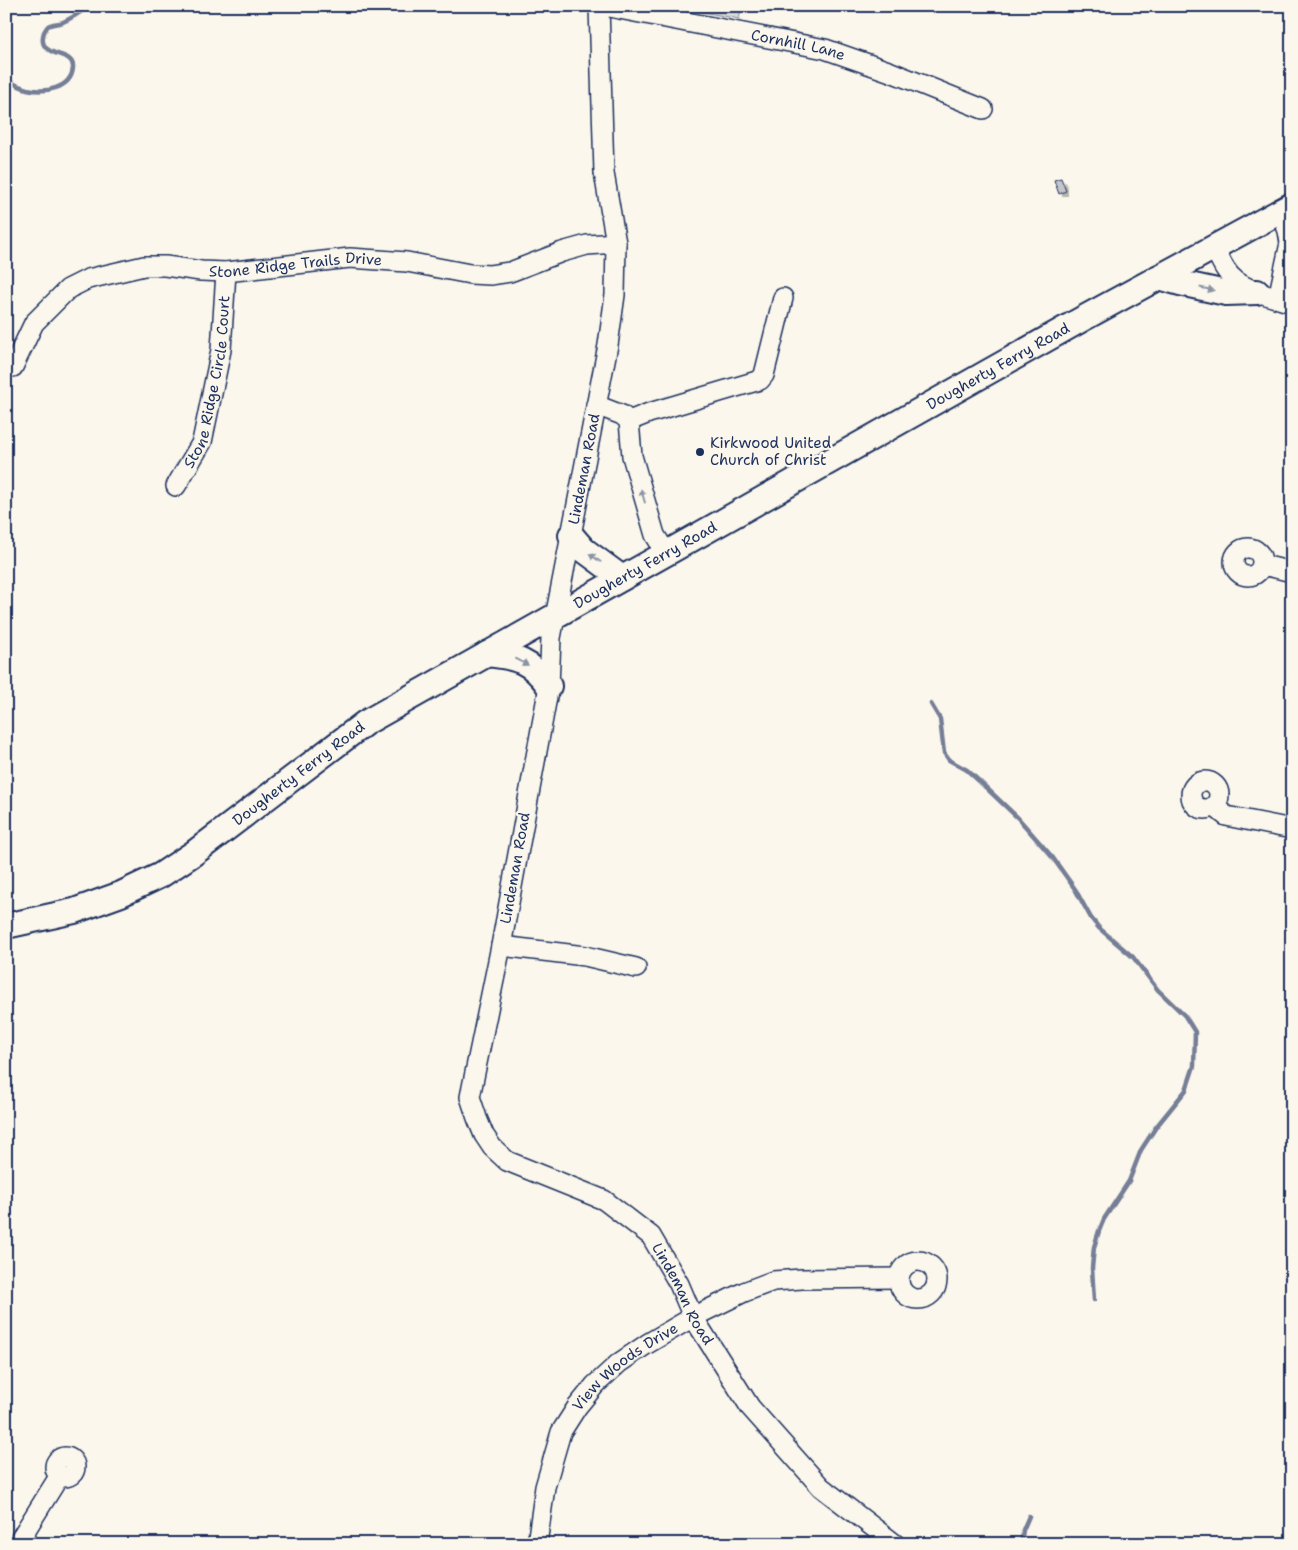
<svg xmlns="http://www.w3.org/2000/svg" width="1298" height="1550" viewBox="0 0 1298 1550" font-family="'Shantell Sans',sans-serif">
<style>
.green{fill:#dadad7;stroke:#7a849a}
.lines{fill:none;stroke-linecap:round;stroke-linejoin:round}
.stream{stroke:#747e96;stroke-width:4.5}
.building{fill:#c3c5c9;stroke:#1b2f5e;filter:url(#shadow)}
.minor-casing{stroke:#1b2f5e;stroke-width:22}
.major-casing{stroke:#1b2f5e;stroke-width:28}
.minor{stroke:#fbf7ec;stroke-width:19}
.major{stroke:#fbf7ec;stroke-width:24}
.oneway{fill:#8b93a5}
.poi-dot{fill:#1b2f5e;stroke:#fbf7ec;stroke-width:2}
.labels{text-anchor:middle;stroke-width:4.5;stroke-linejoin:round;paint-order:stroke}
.street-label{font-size:15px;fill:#1b2f5e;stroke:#fbf7ec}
.poi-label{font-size:15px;fill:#1b2f5e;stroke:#fbf7ec;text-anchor:start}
</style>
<defs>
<filter id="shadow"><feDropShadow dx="4.5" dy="4.5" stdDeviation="0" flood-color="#0004"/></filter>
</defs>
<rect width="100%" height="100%" fill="#fbf7ec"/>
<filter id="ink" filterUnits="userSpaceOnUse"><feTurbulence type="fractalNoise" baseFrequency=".02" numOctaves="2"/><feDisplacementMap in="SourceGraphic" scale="10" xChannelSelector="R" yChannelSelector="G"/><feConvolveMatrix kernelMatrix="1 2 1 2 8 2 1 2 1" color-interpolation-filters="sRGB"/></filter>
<g filter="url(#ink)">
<path class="green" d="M672,6H742L739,19Z"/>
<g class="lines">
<path class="stream" d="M6,80C13,83 20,87 27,89C45,93 71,89 73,68C75,49 35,60 44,32C45,31 46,28 48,26C52,23 58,24 63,22C72,18 81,12 89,6
M931,704L940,719L944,753L949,760L967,770L979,781L1018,818L1053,858L1075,889L1091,918L1099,928L1133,957L1158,990L1185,1016L1195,1032L1194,1066L1186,1090L1156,1127L1141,1150L1129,1181L1104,1219L1099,1231L1094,1247L1092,1268L1094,1300
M1021,1544L1023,1530L1029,1516"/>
</g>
<path class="building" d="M1061,178L1066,191L1059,194L1054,180Z"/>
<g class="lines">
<g class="minor-casing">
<g id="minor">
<path id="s1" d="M599,6L604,173L616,243L615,295L608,345L551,638L549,686L501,946L470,1097L477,1118L484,1135L492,1147L507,1161L604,1200L651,1236L679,1284L693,1317L750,1407L821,1487L895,1544"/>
<path id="s2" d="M604,6L825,49L891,72L983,109"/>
<path d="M1214,247C1220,259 1225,273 1236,281C1252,292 1273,297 1292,303"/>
<path d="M1278,298L1290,243L1288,231L1281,211"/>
<path id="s3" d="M13,367L34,323L68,289L88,279L144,266H165L201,271L226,272L350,258L407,262L470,274L490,275L510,272L562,252L587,245L616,243"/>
<path d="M596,405L622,415L629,421L632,456L655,535L666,553"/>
<path d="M629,421L649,413L760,380L764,375L783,298"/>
<path id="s4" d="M176,486L202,442L221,350L226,272"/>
<circle cx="1248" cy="562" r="14"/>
<path d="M1263,565L1292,572"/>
<circle cx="1205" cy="795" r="14"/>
<path d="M1214,806L1226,816L1292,829"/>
<path d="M501,946L585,956L636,968"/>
<circle cx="918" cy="1280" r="19"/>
<circle cx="65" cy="1467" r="10"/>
<path d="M17,1544L60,1475"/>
<path id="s5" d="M537,1544L545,1487L561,1432L577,1407L595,1385L619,1363L647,1344L693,1317L744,1292L773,1281L802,1279L898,1278"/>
</g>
</g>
<g class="major-casing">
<g id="major">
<path d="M1159,277L1180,283L1226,293L1257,292"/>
<path d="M571,535L584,550L622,578"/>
<path d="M487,654C517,657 531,661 549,686"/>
<path id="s6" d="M6,926L74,911L121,894L161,875L194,853L365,723L1084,318L1292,205"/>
</g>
</g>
<use href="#minor" class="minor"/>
<use href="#major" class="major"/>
</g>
<defs><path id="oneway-solid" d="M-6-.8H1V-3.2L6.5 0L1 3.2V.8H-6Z" transform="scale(1.25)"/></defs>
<g class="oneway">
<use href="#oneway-solid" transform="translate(1207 289) rotate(12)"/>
<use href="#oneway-solid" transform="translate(643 496) rotate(-106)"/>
<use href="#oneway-solid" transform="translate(595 558) rotate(-145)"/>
<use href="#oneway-solid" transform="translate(522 662) rotate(28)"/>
</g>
</g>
<circle class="poi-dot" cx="700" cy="452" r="5"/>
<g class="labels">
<g class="street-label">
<text dy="5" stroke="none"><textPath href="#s2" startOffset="198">Cornhill Lane</textPath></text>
<text dy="5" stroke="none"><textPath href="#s3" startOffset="329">Stone Ridge Trails Drive</textPath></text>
<text dy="5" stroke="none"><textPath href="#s6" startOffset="1145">Dougherty Ferry Road</textPath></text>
<text dy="5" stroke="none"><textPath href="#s4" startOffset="111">Stone Ridge Circle Court</textPath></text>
<text transform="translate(584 469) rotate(-79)" y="5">Lindeman Road</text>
<text dy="5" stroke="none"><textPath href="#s6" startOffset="740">Dougherty Ferry Road</textPath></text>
<text dy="5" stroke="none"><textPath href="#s6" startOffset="335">Dougherty Ferry Road</textPath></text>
<text transform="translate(515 868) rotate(-80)" y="5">Lindeman Road</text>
<text dy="5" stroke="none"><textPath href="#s1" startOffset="1411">Lindeman Road</textPath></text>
<text dy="5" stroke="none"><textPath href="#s5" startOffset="208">View Woods Drive</textPath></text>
</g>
<g class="poi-label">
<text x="710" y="448">Kirkwood United<tspan x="710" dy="17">Church of Christ</tspan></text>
</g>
</g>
<rect width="1298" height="1550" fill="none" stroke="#fbf7ec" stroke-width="25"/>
<rect x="12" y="12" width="1273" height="1525" fill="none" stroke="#1b2f5e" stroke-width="2" filter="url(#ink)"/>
</svg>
